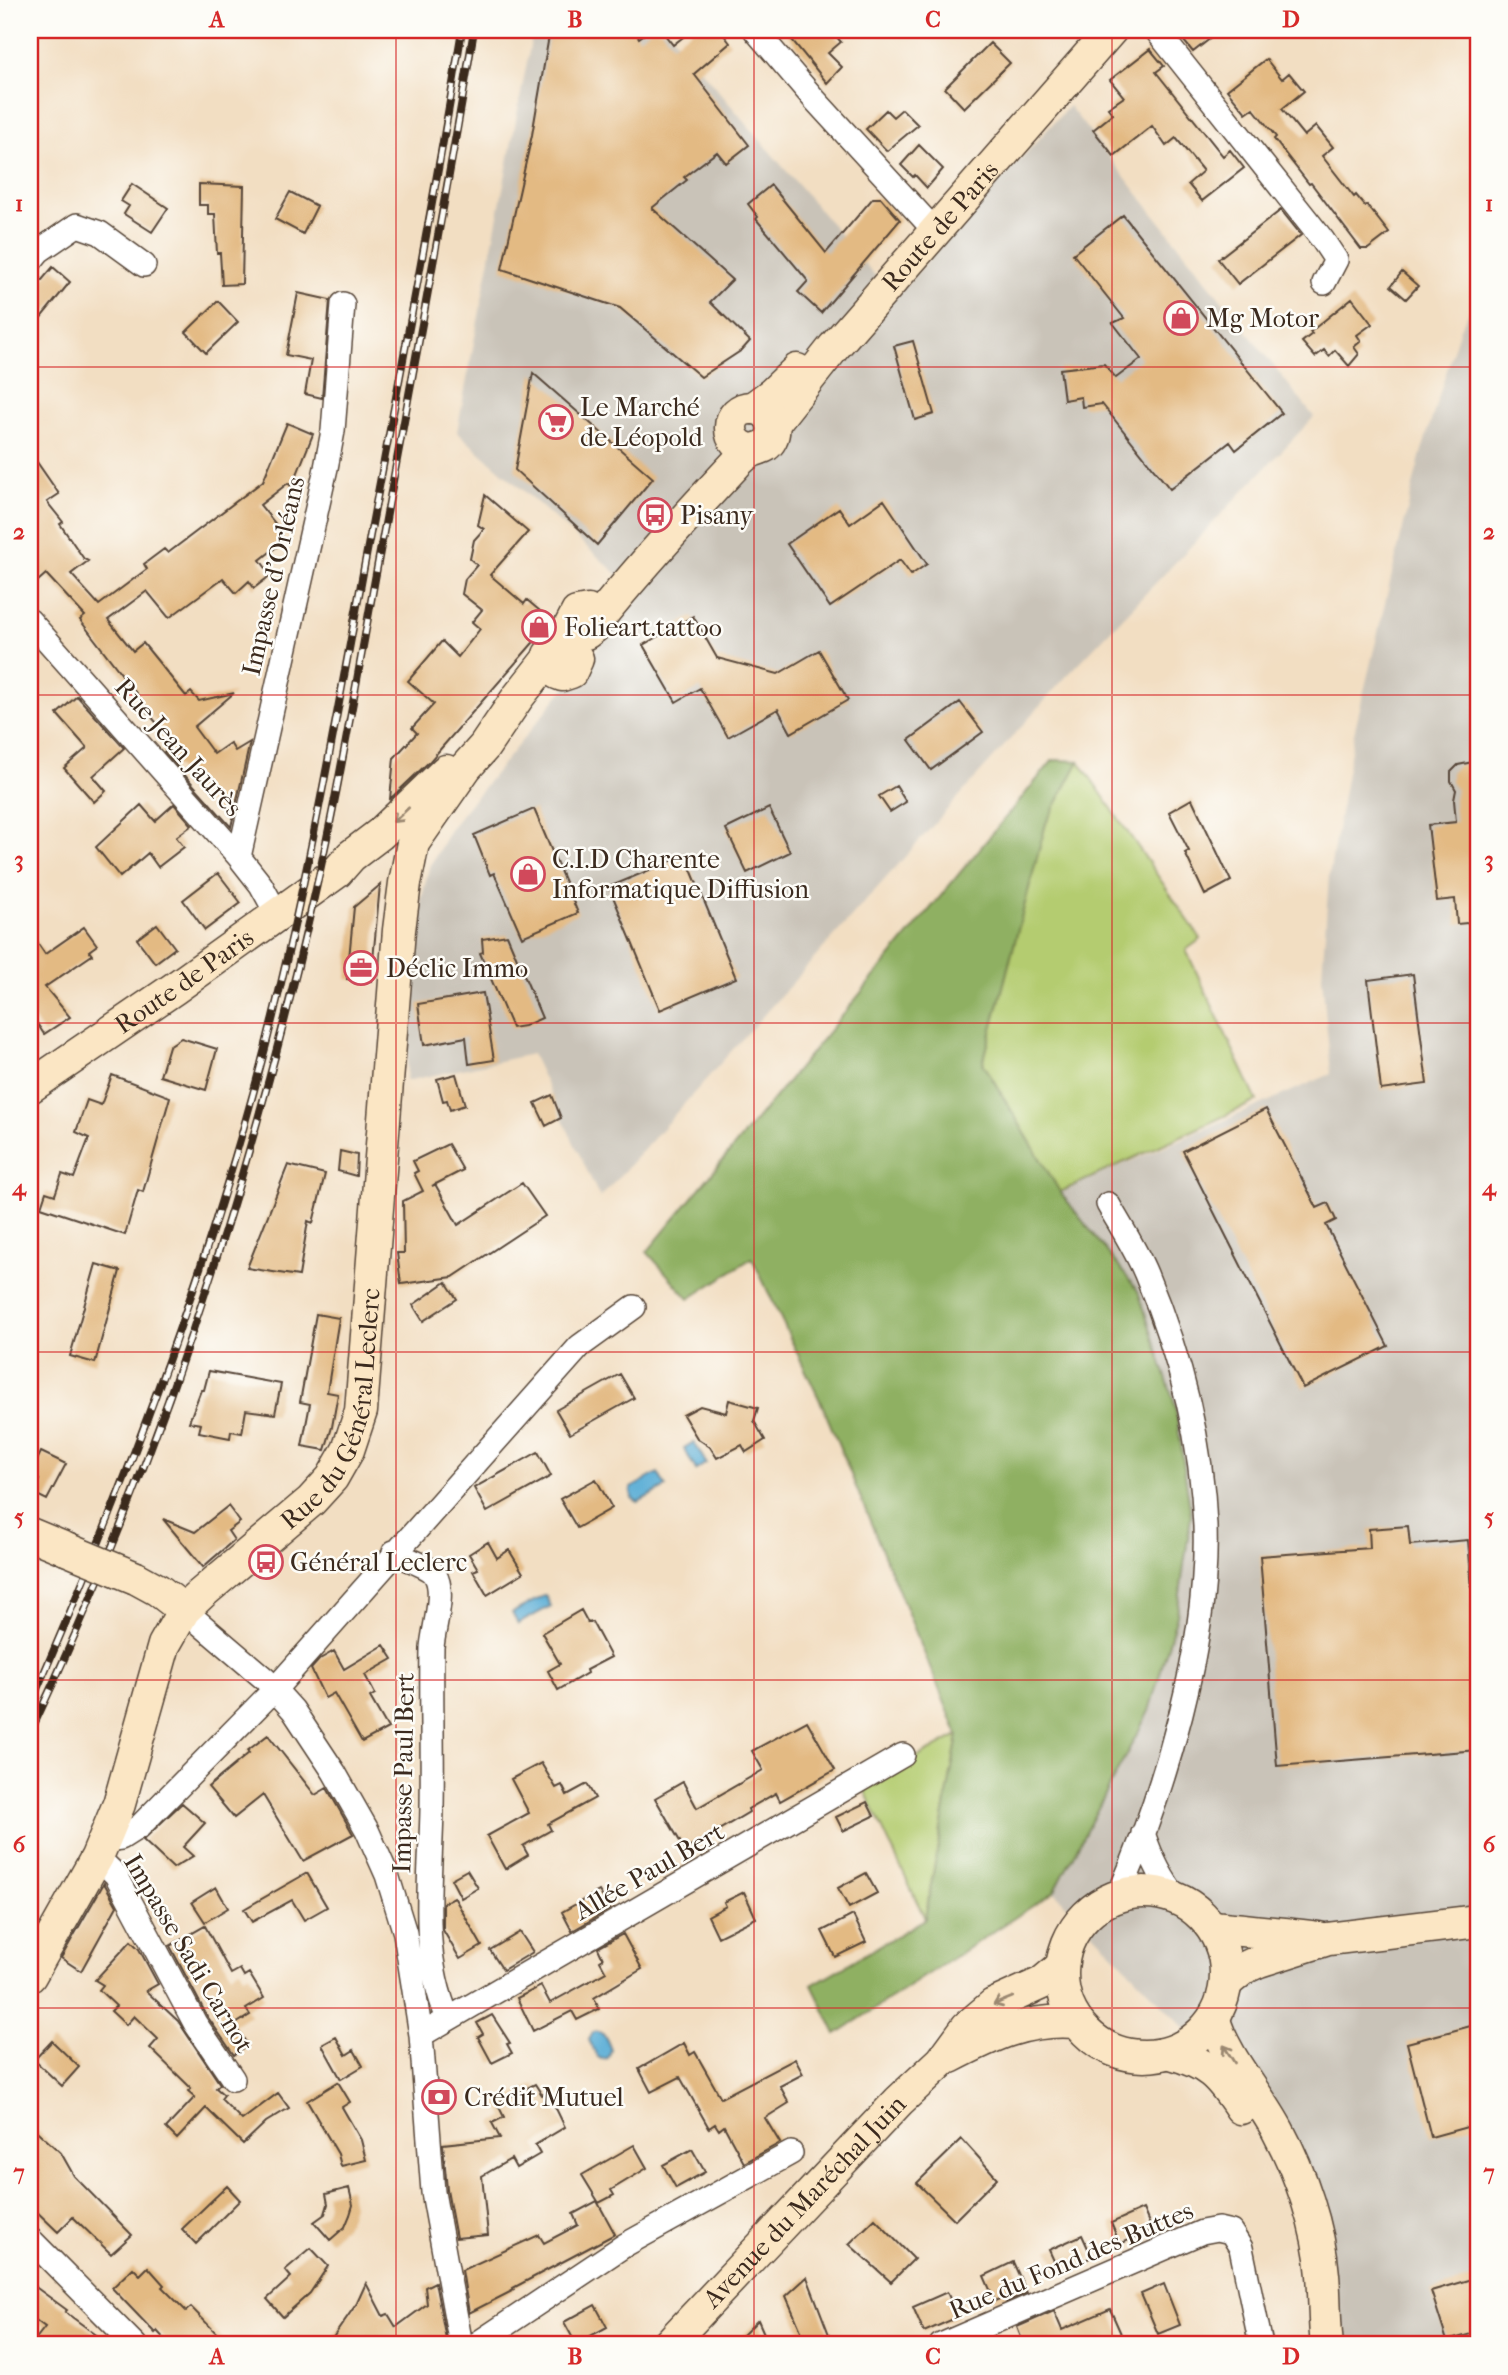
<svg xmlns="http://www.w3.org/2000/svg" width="1508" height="2375" viewBox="0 0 1508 2375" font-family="'IM FELL French Canon',serif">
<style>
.industrial{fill:#c9c3b8}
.green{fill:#b4cc70;stroke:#787b47;stroke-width:2}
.forest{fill:#8fb062;stroke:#656d40;stroke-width:2}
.water{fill:#5aadd6;stroke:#4a6c7a;stroke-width:2}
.building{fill:#e3ba83}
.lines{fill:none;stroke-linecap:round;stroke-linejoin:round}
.street-casing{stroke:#564537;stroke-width:26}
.secondary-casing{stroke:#564537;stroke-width:35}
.street{stroke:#fff;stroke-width:23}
.secondary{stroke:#fbe6c4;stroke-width:32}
.rail-casing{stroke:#3b2a1e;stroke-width:8}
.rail{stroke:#fdfcf7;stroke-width:5;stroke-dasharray:16;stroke-linecap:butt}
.secondary-bridge-casing{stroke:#564537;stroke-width:35;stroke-linecap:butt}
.secondary-bridge{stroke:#fbe6c4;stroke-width:32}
.oneway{stroke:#9b8871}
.grid{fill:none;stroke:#d62828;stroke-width:2;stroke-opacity:0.55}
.labels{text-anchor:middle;stroke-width:5;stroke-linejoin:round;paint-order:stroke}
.street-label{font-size:26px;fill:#3b2a1e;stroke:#fdfcf7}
.poi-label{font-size:26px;fill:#3b2a1e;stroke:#fdfcf7;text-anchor:start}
.neatline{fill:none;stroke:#d62828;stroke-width:2.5}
.grid-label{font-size:23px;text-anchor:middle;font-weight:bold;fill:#d62828}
</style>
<rect width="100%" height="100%" fill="#fdfcf7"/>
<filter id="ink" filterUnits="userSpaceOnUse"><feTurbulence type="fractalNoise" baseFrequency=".0143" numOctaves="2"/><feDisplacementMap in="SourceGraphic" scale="14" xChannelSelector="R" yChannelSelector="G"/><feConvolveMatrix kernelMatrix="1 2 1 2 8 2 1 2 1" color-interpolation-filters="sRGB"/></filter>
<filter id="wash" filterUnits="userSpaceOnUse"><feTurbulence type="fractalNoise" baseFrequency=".00686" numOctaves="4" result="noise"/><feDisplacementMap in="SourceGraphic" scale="28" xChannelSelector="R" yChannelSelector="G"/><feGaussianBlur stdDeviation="1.57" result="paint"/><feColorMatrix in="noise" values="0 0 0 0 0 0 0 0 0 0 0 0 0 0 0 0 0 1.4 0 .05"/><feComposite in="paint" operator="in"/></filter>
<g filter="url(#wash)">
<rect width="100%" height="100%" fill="#f2dec2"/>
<path class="industrial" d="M533,30H667L894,298L1069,106L1314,417L1064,679L600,1198L532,1054L406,1081L419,909L429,868L452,826L641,595L457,432Z
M1478,297V2345H1318L1309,2255L1287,2174L1244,2090L1054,1892L1149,1711L1138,1291L1060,1192L1331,1074L1322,976L1329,876L1354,733L1420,457L1460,328Z"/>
<path class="green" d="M1079,761L1201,939L1186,950L1257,1101L1060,1192L983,1063L1046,823Z
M958,1735L925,1919L863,1787Z"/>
<path class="forest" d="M1053,760L1079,761L1046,823L983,1063L1060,1192L1138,1291L1175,1405L1191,1516L1177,1615L1149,1711L1054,1892L836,2034L812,1985L925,1919L958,1735L824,1409L752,1258L689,1299L647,1252Z"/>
<path class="water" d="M694,1442L706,1463L696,1470L684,1448Z
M658,1473L666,1487L638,1502L632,1498L631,1488Z
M545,1595L551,1606L518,1624L512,1613Z
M593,2032C605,2030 607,2041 611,2050L608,2058L601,2059L597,2056L589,2040Z"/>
<g id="blocks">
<path class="building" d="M550,30H634L639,38L650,30H661L673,45L692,30H720L730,43L694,74L749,145L726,163L717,152L684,177L687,180L652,208L732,280L710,302L750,341L742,350L701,377L620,308L502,269L532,135Z
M784,30H831L841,42L828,53L842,67L827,83Z
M1175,30H1221L1193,52Z
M990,43L1010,63L964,108L945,88Z
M1150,49L1164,66L1156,72L1223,156L1230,150L1244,168L1202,201L1188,184L1203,171L1176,138L1166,146L1152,126L1114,156L1093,130L1113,114L1108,108L1124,97L1110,80Z
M1266,59L1282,79L1289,73L1304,91L1282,109L1304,136L1316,126L1333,147L1322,156L1354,197L1356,195L1365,206L1367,205L1389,233L1368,249H1361L1311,183L1309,184L1274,139L1276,137L1253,108L1246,113L1227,90Z
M902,109L918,125L887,151L866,129L886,110L893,117Z
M919,145L943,169L927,188L915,175L913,177L901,165Z
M132,184L168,208L152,232L124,214L129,206L121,201Z
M199,184L244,186L242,284L222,285L220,253H217L215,214H208V205H199Z
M771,185L826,253L873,198H881L900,220L821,313L798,292L808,281L756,219L758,217L748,204Z
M290,192L317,206L303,234L275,219Z
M1281,210L1301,235L1238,284L1218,259Z
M1123,215L1282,413L1236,450L1230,442L1170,489L1102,404L1082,407L1081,397L1064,400L1060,369L1104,364L1116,378L1141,359L1113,323L1124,318L1073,254Z
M53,267L70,282L30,331V294Z
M1402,272L1418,286L1406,299L1391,286Z
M298,293L330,300L322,398L305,394L311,360L286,355Z
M1352,298L1372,324L1357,335L1361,341L1354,347L1359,354L1349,366L1335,350L1329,356L1324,350L1315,357L1302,342L1312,334L1310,332Z
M218,301L238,322L206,353L186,332Z
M913,341L934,414L915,420L894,346Z
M533,373L653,478L597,545L515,470Z
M287,423L313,434L292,487L288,483L260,505L282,532L279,545L260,560L271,575L254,588L249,581L236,593L223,578L169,618L147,591L108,620L133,651L143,643L186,696L191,692L199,701L234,693L194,727L214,754L230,743L235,751L250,742L231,827L164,752L174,743L143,707L145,705L80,620L85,616L46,574L30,588V452L59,494L47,502L63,522L60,524L84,559L88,561L71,574L99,605L147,569L144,564L164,549L168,553L263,481Z
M485,495L528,532L490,575L524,604L527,600L552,621L430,761L390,799L394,758L417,733L412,728L434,704L408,681L442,641L458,657L480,629L472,622L482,610L462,594L465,579L477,565L470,559L474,540L484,529L478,525Z
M884,500L927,564L911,575L900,560L830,607L787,544L839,508L850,524Z
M693,616L717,658L778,674L819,650L848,700L791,733L778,709L728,737L700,688L676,702L643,645Z
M77,696L124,748L93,776L106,791L94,802L64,768L87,748L57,714Z
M960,702L983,732L931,770L909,740Z
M1478,761V922L1457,924L1455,899L1437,901L1428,825L1456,822L1454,800L1456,790L1451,781V772L1458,765Z
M896,786L906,802L890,812L879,796Z
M1192,799L1231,881L1205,895L1185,853L1189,851L1169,812Z
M174,804L192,825L176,837L184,847L158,867L148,853L120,877L96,847L141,805L155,821Z
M769,808L790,852L747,873L726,829Z
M534,809L578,913L522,937L494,873L490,875L474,835Z
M685,855L736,978L660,1010L609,887Z
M218,873L241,903L205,930L183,900Z
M380,885L371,981L347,979L354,907Z
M157,924L175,948L155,963L137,939Z
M84,927L97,945L89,951L92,955L45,987L70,1017L44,1034L30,1013V932L45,954Z
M507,935L542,1018L524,1026L512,1028L480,953L483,952L482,939Z
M1413,974L1427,1084L1381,1090L1368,980Z
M483,993L494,1060L469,1064L466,1037L424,1045L418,1004Z
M181,1038L217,1049L206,1090L160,1076L169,1046Z
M456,1074L465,1105L450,1110L447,1100L443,1101L437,1079Z
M112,1075L170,1097L143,1192L138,1190L125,1235L41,1207L46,1192L55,1195L62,1174L74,1178L89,1138L76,1132L87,1100L101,1105Z
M552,1095L561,1118L546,1126L535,1103Z
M1266,1109L1317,1208L1328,1203L1336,1220L1326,1225L1388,1346L1303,1388L1183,1151Z
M448,1144L463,1170L432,1186L435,1184L458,1225L522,1183L545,1216L453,1277L401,1284L397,1253H404L403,1201L423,1191L414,1173L418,1171L413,1161Z
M340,1151L357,1155L356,1176L338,1171Z
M288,1165L325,1174L313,1223L308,1221L299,1276L247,1268Z
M96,1264L120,1271L95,1363L70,1356Z
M446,1282L457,1299L423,1321L413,1305Z
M316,1314L339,1318L327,1392L338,1394L332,1427L325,1450L302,1446L310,1404L300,1402Z
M209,1371L281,1384L275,1414L246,1410L242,1433L231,1431L230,1438L199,1432L201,1424L189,1422L201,1390H204Z
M620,1374L634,1398L570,1434L556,1410Z
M729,1400L758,1408L754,1421L765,1440L746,1452L742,1445L717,1458L710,1447L697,1438L683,1415L700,1406L726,1413Z
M41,1452L66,1464L47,1500L33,1493L39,1480L30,1475Z
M538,1452L551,1476L487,1512L474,1488Z
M596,1479L612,1508L577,1528L560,1499Z
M228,1506L240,1522L228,1531L234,1540L203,1567L163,1519L195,1532Z
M1408,1526L1410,1545L1468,1540L1478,1664V1750L1277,1766L1260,1556L1370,1548L1369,1529Z
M488,1542L497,1558L509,1550L523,1573L487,1595L473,1571L478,1569L469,1554Z
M581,1610L588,1623L592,1622L611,1657L586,1670L587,1673L558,1690L548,1671L560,1664L542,1633Z
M384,1645L393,1659L365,1675L375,1694L370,1697L388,1728L362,1742L334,1693L325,1698L311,1669L320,1659L334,1651L344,1669Z
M807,1721L835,1770L780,1801L776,1793L748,1809L749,1812L685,1850L655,1798L683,1782L697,1808L763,1770L752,1751Z
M268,1735L315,1795L327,1788L353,1834L303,1861L263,1795L234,1818L208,1787L249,1753L247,1751Z
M541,1763L556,1788L562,1785L567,1795L587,1784L595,1798L548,1824L551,1830L523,1846L528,1855L505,1869L487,1836L529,1813L511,1779Z
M867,1802L874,1816L843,1831L836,1817Z
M182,1803L205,1823L183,1847L193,1856L173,1868L143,1840Z
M134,1864L145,1884L139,1888L128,1868Z
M467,1870L478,1888L461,1898L451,1879Z
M307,1873L327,1907L304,1920L292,1900L252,1922L244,1909Z
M866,1873L877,1893L849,1908L838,1888Z
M104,1883L117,1906L81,1971L61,1958Z
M216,1887L228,1908L205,1922L192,1902Z
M599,1891L610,1909L572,1931L562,1912Z
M744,1892L756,1918L718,1937L708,1916L726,1906L724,1902Z
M454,1897L482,1946L460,1959L443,1930V1903Z
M853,1915L866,1942L835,1957L822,1931Z
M205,1926L231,1974L240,1969L244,1976L249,1973L264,1998L246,2009L250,2015L234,2025L248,2045L234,2055L207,2016L170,1946Z
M520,1932L533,1952L503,1970L490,1950Z
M623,1934L642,1969L594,1998L599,2009L577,2020L572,2011L533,2031L517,1998L541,1986L550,2003L606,1972L600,1961L603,1959L598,1948Z
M131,1941L139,1949L158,1984L146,1991L178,2021L220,2084L216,2088L224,2095L221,2099L242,2120L278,2093L289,2108L266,2122L243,2144L206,2108L177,2139L166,2128L195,2097L188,2091L191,2088L150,2048L158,2039L134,2016L126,2025L111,2011L116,2006L99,1990L103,1985L95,1980Z
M492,2015L510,2043L507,2044L512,2053L492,2063L478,2037L483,2034L477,2023Z
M1478,2024V2124L1431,2137L1407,2043Z
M336,2037L346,2055L354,2050L363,2066L341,2079L322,2045Z
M52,2041L79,2067L62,2086L34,2060Z
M684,2043L690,2055L695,2052L721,2098L795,2059L803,2074L780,2086L789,2103L765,2118L780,2143L744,2163L724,2126L719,2130L715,2124L709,2128L680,2077L651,2092L639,2069Z
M338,2082L350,2102L342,2107L361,2140L366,2160L341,2166L338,2154L307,2101Z
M535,2084L542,2095L548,2092L565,2127L535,2145L540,2154L516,2168L511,2159L482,2176L488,2235L456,2238L447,2190L443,2144L500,2138L492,2123L504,2117L497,2103Z
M30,2125L61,2153L74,2176L132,2235L111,2254L73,2217L58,2232L30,2205Z
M962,2139L997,2178L955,2220L917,2183Z
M634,2145L647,2168L611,2190L614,2195L599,2203L582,2175Z
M692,2149L705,2172L676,2188L663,2165Z
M227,2186L240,2200L196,2244L182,2229Z
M349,2188L353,2205L350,2215L345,2227L330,2240L314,2222L325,2214L328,2204L326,2194Z
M597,2201L615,2234L513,2288L514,2290L469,2313L462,2270L539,2235L544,2243L578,2225L573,2214Z
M1143,2209L1152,2230L1120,2244L1111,2223Z
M875,2219L914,2259L891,2282L849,2244Z
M1082,2235L1092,2257L1059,2272L1049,2250Z
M311,2248L328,2266L310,2293L283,2317L267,2299L291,2277L285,2270Z
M1013,2262L1027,2293L1006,2302L1004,2297L995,2301L984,2276Z
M148,2267L164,2285L162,2287L186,2311L191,2307L228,2345H170L157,2331L155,2333L112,2288L133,2268L140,2275Z
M807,2277L833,2345H807L786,2296Z
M1478,2277V2332L1447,2341L1431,2291Z
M435,2282L446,2339L437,2345H341L332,2339L357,2303L366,2283L383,2316L388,2314L396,2327L427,2304L425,2287Z
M30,2283L67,2310L65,2312L110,2345H31L45,2327L30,2316Z
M1164,2284L1180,2325L1158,2334L1141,2294Z
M947,2292L958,2317L924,2332L913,2307Z
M595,2305L607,2327L576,2344L564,2322Z
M1110,2309L1126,2345H1024L1017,2327L1054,2311L1062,2330Z
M758,2320L769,2345H733Z"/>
</g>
</g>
<g filter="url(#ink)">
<use href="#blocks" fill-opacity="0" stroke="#564537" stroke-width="2"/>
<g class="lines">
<g class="street-casing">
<path id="street" d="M755,30L815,100L936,232
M1156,30L1322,239L1336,260L1324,283
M30,262L39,251L77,225L100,233L144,265
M30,621L239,857L261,885L278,916
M239,857L326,468L333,431L343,304
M1108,1204C1121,1227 1136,1250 1146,1274C1179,1353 1202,1439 1205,1526C1209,1643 1165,1788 1119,1895
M394,1552C405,1559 430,1566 435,1575C446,1592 433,1629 432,1648C431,1701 433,1755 432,1808C431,1878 419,1951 448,2018
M184,1610L265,1679L293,1710L334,1772L367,1830L387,1875L405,1933L421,2035L433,2192L461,2345
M1143,1833C1151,1857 1161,1879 1177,1898
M104,1840L121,1838L140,1826L275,1689L580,1346L634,1307
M97,1857L116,1875L195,2023L233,2079
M421,2035L903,1755
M30,2239L135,2345
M475,2345L625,2245L791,2153
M941,2345L1202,2232L1218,2229L1231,2232L1241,2248L1261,2345"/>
</g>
<g class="secondary-casing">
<g id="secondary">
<path d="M753,408L772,394L797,370"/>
<path id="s1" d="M773,424L834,347L1111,30"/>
<path d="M595,623C638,569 686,517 733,467C738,461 747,453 754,450C762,447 767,447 771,439C778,425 769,408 753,408C725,406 722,448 754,450"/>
<path d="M560,646L569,648L577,659L571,672L562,675C552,672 547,665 549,655L560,646L577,613L588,611L595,619L594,627L586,633L576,629L573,623"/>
<path id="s2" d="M30,1087L175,988L337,872L351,856L380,834L446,771"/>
<path d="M30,1534L66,1549"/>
<path d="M136,1578L158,1590L184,1610"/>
<circle cx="1144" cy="1974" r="82"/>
<path d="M1212,1927C1248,1931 1284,1933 1319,1938"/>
<path id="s3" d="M30,1976L97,1857L119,1804L164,1645L184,1610L201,1594L311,1501L332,1478L348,1450L361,1411L399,930L405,883L413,843L466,767L484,747L518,697L548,659"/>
<path d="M1227,1982L1244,1968L1259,1961L1328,1939L1478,1921"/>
<path d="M1214,2020C1226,2060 1258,2093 1278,2131C1301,2174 1319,2227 1323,2275C1325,2298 1324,2322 1327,2345"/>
<path d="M1171,2053C1209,2064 1219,2075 1241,2108"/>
<path d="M950,2057C992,2035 1027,2018 1076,2022"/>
<path id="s4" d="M668,2345L899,2101L942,2061L967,2027L993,2005L1042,1983L1061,1967"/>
</g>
</g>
<use href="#street" class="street"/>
<use href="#secondary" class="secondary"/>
<g class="rail-casing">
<path id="rail" d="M30,1705C119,1503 198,1297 256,1083C302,911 333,737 365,562C398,385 433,208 462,30
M30,1733C156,1468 248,1188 313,902C342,776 362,647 386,519C416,356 447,193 474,30"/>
</g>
<use href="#rail" class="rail"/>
<g class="secondary-bridge-casing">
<path id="secondary-bridge" d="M66,1549L136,1578"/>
</g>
<use href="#secondary-bridge" class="secondary-bridge"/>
</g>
<defs><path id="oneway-shaft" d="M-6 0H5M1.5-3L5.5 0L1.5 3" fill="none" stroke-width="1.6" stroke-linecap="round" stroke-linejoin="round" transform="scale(1.75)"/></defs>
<g class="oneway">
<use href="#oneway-shaft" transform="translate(401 815) rotate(137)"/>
<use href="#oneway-shaft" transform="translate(1003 2001) rotate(158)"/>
<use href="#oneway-shaft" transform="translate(1229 2054) rotate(-122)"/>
</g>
</g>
<path class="grid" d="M396,30V2345M754,30V2345M1112,30V2345M30,367H1478M30,695H1478M30,1023H1478M30,1352H1478M30,1680H1478M30,2008H1478"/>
<defs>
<g id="shop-ring" transform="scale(1.75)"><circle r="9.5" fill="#fdfcf7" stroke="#d1495b" stroke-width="1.5"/><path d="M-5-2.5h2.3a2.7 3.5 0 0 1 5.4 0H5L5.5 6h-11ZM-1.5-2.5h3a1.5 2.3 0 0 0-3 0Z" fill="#d1495b"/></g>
<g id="supermarket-ring" transform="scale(1.75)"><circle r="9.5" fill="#fdfcf7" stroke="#d1495b" stroke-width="1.5"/><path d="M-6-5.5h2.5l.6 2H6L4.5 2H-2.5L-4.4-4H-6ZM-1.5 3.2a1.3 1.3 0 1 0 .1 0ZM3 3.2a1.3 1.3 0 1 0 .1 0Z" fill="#d1495b"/></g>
<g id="bus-ring" transform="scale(1.75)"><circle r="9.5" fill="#fdfcf7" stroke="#d1495b" stroke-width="1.5"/><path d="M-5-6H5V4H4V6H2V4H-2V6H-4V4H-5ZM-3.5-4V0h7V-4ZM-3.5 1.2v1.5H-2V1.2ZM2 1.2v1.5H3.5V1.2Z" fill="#d1495b"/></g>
<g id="office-ring" transform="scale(1.75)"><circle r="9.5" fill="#fdfcf7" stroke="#d1495b" stroke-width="1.5"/><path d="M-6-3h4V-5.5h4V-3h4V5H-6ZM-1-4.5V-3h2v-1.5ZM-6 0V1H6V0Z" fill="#d1495b"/></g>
<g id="bank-ring" transform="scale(1.75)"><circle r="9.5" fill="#fdfcf7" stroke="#d1495b" stroke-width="1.5"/><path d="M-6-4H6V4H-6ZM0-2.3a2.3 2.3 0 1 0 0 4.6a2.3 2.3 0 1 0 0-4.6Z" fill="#d1495b"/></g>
</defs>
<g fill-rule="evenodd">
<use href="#shop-ring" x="1181" y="318"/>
<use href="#supermarket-ring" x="556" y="422"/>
<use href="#bus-ring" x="655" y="515"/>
<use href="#shop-ring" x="539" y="627"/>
<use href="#shop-ring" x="528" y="874"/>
<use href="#office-ring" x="361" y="968"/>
<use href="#bus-ring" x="266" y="1562"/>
<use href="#bank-ring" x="439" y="2097"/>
</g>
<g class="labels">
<g class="street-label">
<text dy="9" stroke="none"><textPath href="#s1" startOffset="259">Route de Paris</textPath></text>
<text transform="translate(273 576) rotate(-77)" y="9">Impasse d'Orléans</text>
<text transform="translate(179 747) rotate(48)" y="9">Rue Jean Jaurès</text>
<text dy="9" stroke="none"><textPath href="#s2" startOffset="187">Route de Paris</textPath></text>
<text dy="9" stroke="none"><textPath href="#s3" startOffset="663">Rue du Général Leclerc</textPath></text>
<text transform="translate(403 1773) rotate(-89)" y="9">Impasse Paul Bert</text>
<text transform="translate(649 1871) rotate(-30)" y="9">Allée Paul Bert</text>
<text transform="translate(189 1953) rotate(59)" y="9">Impasse Sadi Carnot</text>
<text dy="9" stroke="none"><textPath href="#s4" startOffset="198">Avenue du Maréchal Juin</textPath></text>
<text transform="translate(1071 2260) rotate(-23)" y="9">Rue du Fond des Buttes</text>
</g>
<g class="poi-label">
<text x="1206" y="327">Mg Motor</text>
<text x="580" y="416">Le Marché<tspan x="580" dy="30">de Léopold</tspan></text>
<text x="680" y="524">Pisany</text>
<text x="564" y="636">Folieart.tattoo</text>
<text x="552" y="868">C.I.D Charente<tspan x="552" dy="30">Informatique Diffusion</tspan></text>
<text x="386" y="977">Déclic Immo</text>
<text x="290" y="1571">Général Leclerc</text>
<text x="464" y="2106">Crédit Mutuel</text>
</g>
</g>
<rect width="1508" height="2375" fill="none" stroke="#fdfcf7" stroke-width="77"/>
<rect x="38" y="38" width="1432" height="2298" class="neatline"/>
<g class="grid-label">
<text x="217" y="27">A</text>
<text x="575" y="27">B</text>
<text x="933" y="27">C</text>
<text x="1291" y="27">D</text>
<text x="19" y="211">1</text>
<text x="1489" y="211">1</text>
<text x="19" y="539">2</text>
<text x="1489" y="539">2</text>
<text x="19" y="867">3</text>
<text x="1489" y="867">3</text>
<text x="19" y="1195">4</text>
<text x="1489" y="1195">4</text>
<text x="19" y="1524">5</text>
<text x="1489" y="1524">5</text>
<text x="19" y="1852">6</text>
<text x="1489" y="1852">6</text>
<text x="19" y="2180">7</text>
<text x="1489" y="2180">7</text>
<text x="217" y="2364">A</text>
<text x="575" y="2364">B</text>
<text x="933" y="2364">C</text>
<text x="1291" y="2364">D</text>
</g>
</svg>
